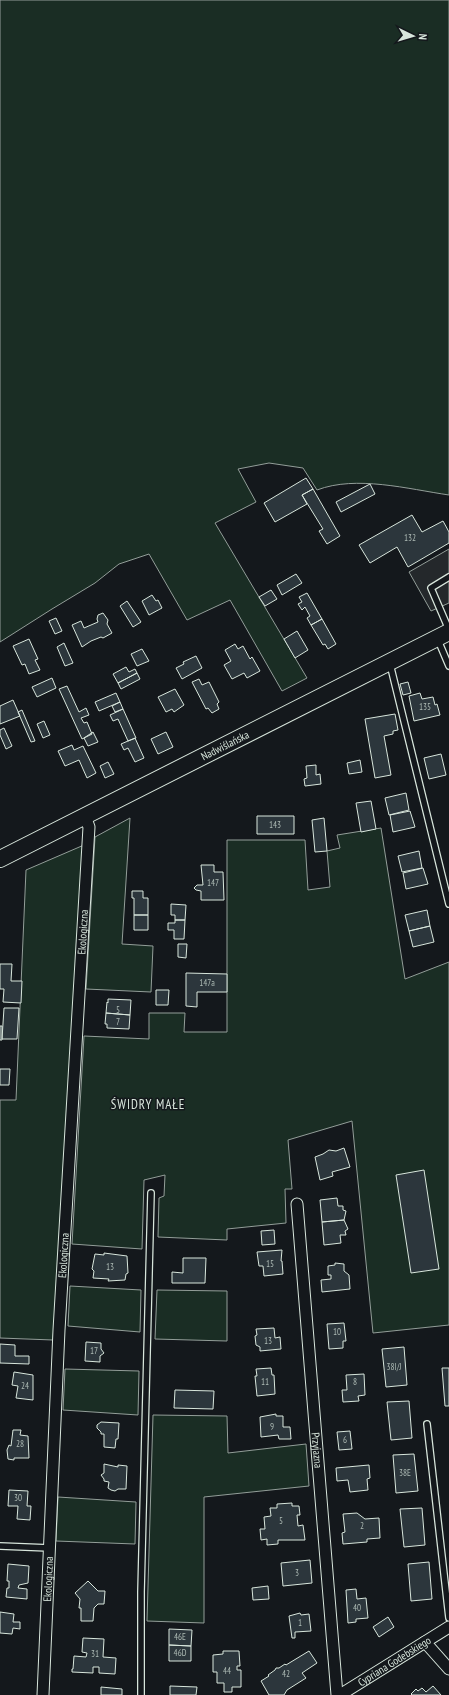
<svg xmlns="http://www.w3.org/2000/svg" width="449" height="1695" viewBox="0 0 449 1695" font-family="'PT Sans Narrow',sans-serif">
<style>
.green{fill:#1a2d24;stroke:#939e99}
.parking{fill:#24282b;stroke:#939e99}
.building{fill:#2c363c;stroke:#d8e6dc}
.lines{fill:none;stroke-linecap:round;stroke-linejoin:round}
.service-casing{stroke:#d8e6dc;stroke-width:8}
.minor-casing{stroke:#d8e6dc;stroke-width:13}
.secondary-casing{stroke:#d8e6dc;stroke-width:18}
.service{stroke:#14181c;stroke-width:5.5}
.minor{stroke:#14181c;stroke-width:11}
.secondary{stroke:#14181c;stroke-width:16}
.labels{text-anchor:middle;stroke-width:3;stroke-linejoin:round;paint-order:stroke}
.number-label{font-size:9px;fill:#adbab4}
.street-label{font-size:11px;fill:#d8e6dc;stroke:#14181c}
.quarter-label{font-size:13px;letter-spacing:1px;fill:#d8e6dc;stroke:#14181c}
</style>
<rect width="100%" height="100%" fill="#14181c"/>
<path class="green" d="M0,0H449V495C408,489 356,475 317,490L303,468L269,463L238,469L256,502L215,523L307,678L282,691L230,600L187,620L149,554L119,564L95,583L52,609L0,642Z
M130,818L122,944L153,946L151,992L86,989L95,837Z
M381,828L405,979L449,962V1325L373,1333L352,1121L288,1140L292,1189H285L286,1223L227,1229V1240L158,1237L159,1198L164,1196L165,1175L144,1180L142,1249L72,1244L84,1036L149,1039V1013H185L184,1032H227V840H305L308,890L330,887L327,851L340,848L337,835Z
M84,845L53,1340L0,1338V1100H16L26,870Z
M70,1286L141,1290L140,1332L68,1326Z
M157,1290L227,1291V1341L155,1339Z
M65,1369L139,1371L138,1415L63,1410Z
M153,1415L227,1416L228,1453L306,1444L309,1486L204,1497V1623L147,1621Z
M58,1497L136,1502L135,1544L56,1541Z"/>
<path class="parking" d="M449,549V603L431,611L409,572Z"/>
<path class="building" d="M306,478L313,489L302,495L307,504L275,522L264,503Z
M370,484L375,494L341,512L336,502Z
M313,489L340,536L327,544L319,531L323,529L302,495Z
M412,515L422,532L443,521L449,532V543L408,567L397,547L370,563L359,545Z
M296,574L302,583L282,595L277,585Z
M271,590L277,599L265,606L259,597Z
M307,593L322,619L311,625L307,618L310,616L305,607L302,610L298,604L302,602L299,597Z
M152,595L156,601L158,600L162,608L149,615L142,601Z
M127,601L141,622L133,627L120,606Z
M103,613L108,620L107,624L112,633L103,638L101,637L91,641L82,647L72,625L81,621L84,628L98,622L97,619L98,615Z
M56,618L62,631L55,634L49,621Z
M322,619L336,644L328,649L325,644L323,645L311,625Z
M297,631L308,650L295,658L284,639Z
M29,639L38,659L35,660L40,670L29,674L25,664L22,665L13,646Z
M64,643L73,663L65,666L57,647Z
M235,644L238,649L243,646L250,659L252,657L260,671L247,678L244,673L232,679L224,665L231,661L225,650Z
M142,649L149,661L137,666L131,654Z
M196,656L202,668L182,679L176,668L184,664L183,662Z
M126,667L129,672L135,669L137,673L118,683L113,674Z
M137,673L140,679L121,689L118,683Z
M52,678L56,688L37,697L32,687Z
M199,679L202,685L209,682L219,702L217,704L219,709L212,713L208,708L206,709L192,682Z
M408,682L411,693L403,695L400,684Z
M67,686L79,712L86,708L89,715L81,718L84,723L87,722L92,734L82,739L59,689Z
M175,689L184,705L174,712L172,709L166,712L158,697Z
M116,693L120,702L99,711L95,702Z
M420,693L422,699L433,697L435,705L437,704L440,715L414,721L409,696Z
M13,700L20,716L0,724V706Z
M120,702L123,709L115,712L112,706Z
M123,709L136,738L128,741L118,719L113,721L110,715Z
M22,710L35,741L31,742L18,712Z
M395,714L398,730L393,731V734L384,736L391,775L375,778L365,719Z
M44,721L50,735L43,738L37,724Z
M4,728L12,746L6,749L0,735V730Z
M93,732L98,742L88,746L84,738Z
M166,732L173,747L158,754L151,739Z
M135,738L144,758L135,762L128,748L124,750L121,744Z
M72,745L74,750L83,746L96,773L87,778L79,760L65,766L58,751Z
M441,754L446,775L429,779L424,758Z
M360,760L362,772L349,774L347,763Z
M108,762L114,774L105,778L100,766Z
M316,765V775L320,774L321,784L305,786L304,779L307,778L306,766Z
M406,793L409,810L389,815L385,798Z
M371,801L376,829L361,832L356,803Z
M410,811L415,827L393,832L390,815Z
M257,816H294V834H257Z
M324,818L327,851L315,852L312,820Z
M419,851L422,868L402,872L398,856Z
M201,865H214V872H223L224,900H201V891L196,890L194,888L197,885H203Z
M423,868L428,884L406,889L403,873Z
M132,891H143V898H148V915H134V898H132Z
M171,904L186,905L185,920H175V915H171Z
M427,910L430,926L409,931L405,915Z
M134,915H148V930H134Z
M175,920H185L184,939H174V930H168V923H175Z
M430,926L434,942L413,947L409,931Z
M178,944H187L186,958L178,957Z
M0,964H12L11,981H22L21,1003L3,1002L4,989H0Z
M186,973L227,974V992H197V1007L186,1006Z
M156,990H169L168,1005H156Z
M108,999L131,1000L130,1015L106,1013L107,1002L108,1003Z
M4,1008H19L17,1039H2Z
M106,1013L130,1015L129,1029L107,1028V1024H105Z
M0,1026H2V1040H0Z
M0,1069H10L9,1085H0Z
M344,1148L350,1167L332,1172L333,1176L320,1180L315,1157L323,1154L329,1150L336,1151Z
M424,1170L439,1269L411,1273L396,1175Z
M337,1198L338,1206H343V1210L346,1211L344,1220L322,1222L320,1200Z
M344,1220L348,1229L345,1231L346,1235H340L341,1243L324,1245L322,1222Z
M274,1230L275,1244L262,1245L261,1231Z
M282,1250L281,1261H282L283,1274L264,1276L263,1266H259L257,1252Z
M104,1253L127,1256L128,1273L126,1274L125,1280L108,1281L109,1279L93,1278L94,1271L92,1269L95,1254L104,1255Z
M183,1258H206L205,1283H172V1272L183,1273Z
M335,1263L344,1264V1271L349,1275L350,1289L322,1292L321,1280L331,1279V1275H328V1266L335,1265Z
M344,1323L346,1341H343V1348L329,1349L327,1324Z
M274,1328L275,1338L280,1337L281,1349L260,1351V1347L256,1345L255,1336L257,1335L256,1329Z
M86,1342L101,1343V1349L104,1353L100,1356V1362L85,1361Z
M0,1344L15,1345V1356H29V1364L0,1363Z
M404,1347L407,1385L386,1387L382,1349Z
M271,1368L272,1375H274L275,1394L257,1396L255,1376H257L256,1369Z
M442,1368H449V1406H445Z
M14,1372L33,1375V1400L16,1398L18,1386L12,1385Z
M364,1374L365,1395L358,1396L359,1401L343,1402L342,1390H347L346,1375Z
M175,1390L214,1391L213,1409L174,1408Z
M409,1401L412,1438L391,1440L387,1402Z
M276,1414V1416H283V1427H290L291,1439H279L278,1435L261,1437L260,1417Z
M101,1422L119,1423L118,1439H116L115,1448L104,1447V1434H101V1432L97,1428V1425Z
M13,1430H21L20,1435L28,1436L29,1458H14V1460L8,1459L7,1450L9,1445L11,1446Z
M350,1431L352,1449L339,1450L337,1432Z
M414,1454L418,1491L396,1493L393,1455Z
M104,1464L118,1467V1465L127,1466L126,1489H118L115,1491L111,1490L108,1488L109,1482L104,1481V1479L101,1475L104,1473Z
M369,1465L370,1478L367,1479L368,1490L350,1492L348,1480L337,1481L336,1468Z
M9,1490L28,1491L27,1506H31L30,1520L17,1519L18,1506H8Z
M292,1503V1506H299L300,1515H297L298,1526L303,1525L305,1540H278V1544L267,1545V1539L261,1540L260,1529H265L264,1517L271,1516L270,1508H277V1504Z
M422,1508L425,1545L404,1547L400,1509Z
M357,1513L365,1519L379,1518L380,1538L367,1539V1542L343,1544L342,1533L345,1532L343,1514Z
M310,1560L312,1583L283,1586L281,1563Z
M429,1562L432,1599L411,1601L408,1564Z
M8,1564L29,1566L28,1583L19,1585L18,1588L27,1589V1599L6,1597L7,1588H9V1581H7Z
M88,1581L98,1591H105L104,1604H98L94,1608L93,1621H81V1608H79L80,1599L75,1593Z
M268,1586L269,1599L253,1600L252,1588Z
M356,1589L357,1599L366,1598L368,1618L356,1619V1622L348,1623L346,1590Z
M0,1612L14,1614L13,1622H20V1629L13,1628L12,1634L0,1633Z
M300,1613L301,1615L309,1614L311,1631L295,1632V1638H292L289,1616Z
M388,1617L394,1627L379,1637L373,1627Z
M169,1629L192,1630L191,1646L169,1645Z
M83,1638L104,1639L103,1657L116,1658L115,1674L99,1673V1667H93V1673L72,1672V1669H73L74,1656L86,1657L87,1653L82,1652Z
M169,1645L191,1646V1661H169Z
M223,1651H239L240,1666H237V1670H241V1687H232V1692H224V1683H217V1672H213V1655L223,1654Z
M309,1651L317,1663L302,1673L306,1678L287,1690L284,1695H269L261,1681L269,1676L268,1675L275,1670L276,1668H279L285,1664L286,1665Z
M170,1686L197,1687L196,1695H170Z
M433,1686L441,1695H412L411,1694L416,1689L418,1691L422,1688L426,1692Z
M101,1687L122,1689V1695H101Z"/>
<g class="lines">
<g class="service-casing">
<path id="service" d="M449,630L431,588L449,577
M438,640L449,666
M390,664L449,904
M427,1424L449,1618
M0,1546L50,1548
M141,1695V1592L151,1193"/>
</g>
<g class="minor-casing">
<g id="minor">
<path id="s1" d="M297,1204L337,1695"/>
<path d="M425,1642L449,1669"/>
<path id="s2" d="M43,1695L59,1330L89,827L85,816"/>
<path id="s3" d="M340,1695L449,1627"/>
</g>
</g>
<g class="secondary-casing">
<g id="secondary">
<path id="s4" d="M0,859L449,632"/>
</g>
</g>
<use href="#service" class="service"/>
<use href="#minor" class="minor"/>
<use href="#secondary" class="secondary"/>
</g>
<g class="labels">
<g class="number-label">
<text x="410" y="541">132</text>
<text x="425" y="710">135</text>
<text x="275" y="828">143</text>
<text x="213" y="886">147</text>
<text x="207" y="986">147a</text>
<text x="118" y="1013">5</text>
<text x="118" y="1025">7</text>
<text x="270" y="1267">15</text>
<text x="110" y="1270">13</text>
<text x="337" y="1335">10</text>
<text x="268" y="1344">13</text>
<text x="94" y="1354">17</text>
<text x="394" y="1370">38I/J</text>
<text x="265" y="1385">11</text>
<text x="355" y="1385">8</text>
<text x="25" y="1389">24</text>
<text x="272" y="1430">9</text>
<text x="345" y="1443">6</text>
<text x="20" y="1447">28</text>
<text x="405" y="1476">38E</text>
<text x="18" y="1501">30</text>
<text x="281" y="1524">5</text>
<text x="362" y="1529">2</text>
<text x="297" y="1576">3</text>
<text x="357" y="1611">40</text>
<text x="300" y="1626">1</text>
<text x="180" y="1640">46E</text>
<text x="180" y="1656">46D</text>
<text x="95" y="1657">31</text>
<text x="227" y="1674">44</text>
<text x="286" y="1677">42</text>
</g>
<g class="street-label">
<text dy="4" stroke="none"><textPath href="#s4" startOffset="252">Nadwiślańska</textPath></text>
<text dy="4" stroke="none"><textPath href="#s2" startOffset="764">Ekologiczna</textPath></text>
<text dy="4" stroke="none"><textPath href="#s2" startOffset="440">Ekologiczna</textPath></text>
<text dy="4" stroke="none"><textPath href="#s1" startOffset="247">Przyjazna</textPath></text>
<text dy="4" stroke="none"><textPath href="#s2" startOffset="116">Ekologiczna</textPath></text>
<text dy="4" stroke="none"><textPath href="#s3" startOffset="64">Cypriana Godebskiego</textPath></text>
</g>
<g class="quarter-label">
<text x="148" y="1109">ŚWIDRY MAŁE</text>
</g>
</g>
<g transform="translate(413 36) rotate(95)" stroke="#14181c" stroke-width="3" paint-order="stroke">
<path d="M0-3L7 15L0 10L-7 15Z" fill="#d8e6dc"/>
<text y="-6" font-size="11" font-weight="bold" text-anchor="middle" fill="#d8e6dc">N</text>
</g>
</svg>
